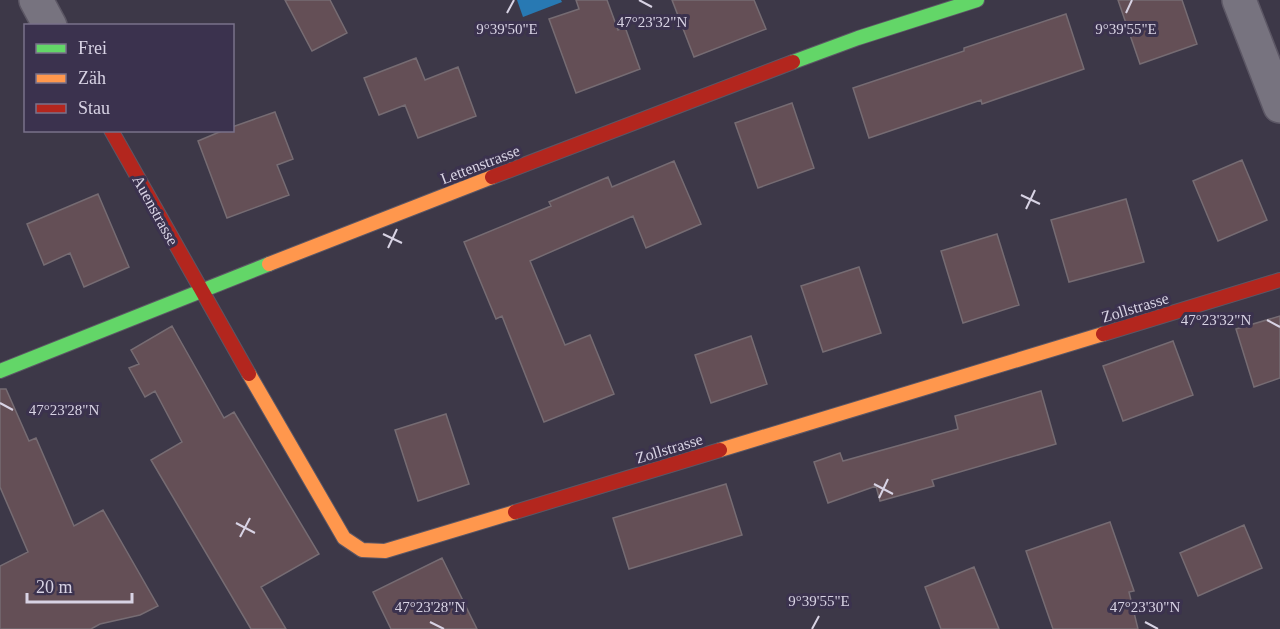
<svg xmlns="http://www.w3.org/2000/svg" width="1280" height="629" viewBox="0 0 1280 629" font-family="'Times New Roman',serif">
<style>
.water{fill:#2879b3}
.building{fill:#644f56;stroke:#766c73;stroke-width:1.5}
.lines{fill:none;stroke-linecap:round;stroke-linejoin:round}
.street-casing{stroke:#5c5765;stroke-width:36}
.fast-casing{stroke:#5c5765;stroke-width:16}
.slow-casing{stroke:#5c5765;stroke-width:16}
.jam-casing{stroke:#5c5765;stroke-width:16}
.street{stroke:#77737f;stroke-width:33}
.fast{stroke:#63d668;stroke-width:14}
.slow{stroke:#ff974d;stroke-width:14}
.jam{stroke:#b3261e;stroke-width:14}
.ticks{fill:none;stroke:#d8d3e4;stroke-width:2}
.labels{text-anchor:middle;stroke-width:6;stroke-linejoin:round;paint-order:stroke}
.street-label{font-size:16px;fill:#d8d3e4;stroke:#3b324e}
.ticks-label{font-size:15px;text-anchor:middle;fill:#d8d3e4;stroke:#3b324e;stroke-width:6;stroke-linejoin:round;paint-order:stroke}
</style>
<rect width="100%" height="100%" fill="#3d3848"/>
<path class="water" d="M517,0H561L562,2L523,17Z"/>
<path class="building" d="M285,0H330L347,33L312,51Z
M576,0H607L618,30L625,27L640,69L576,93L549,19L579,9Z
M672,0H754L766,29L694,57Z
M1118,0H1182L1197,44L1140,64Z
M1066,14L1084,69L982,104L981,100L869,138L853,88L964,51V48Z
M416,58L425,80L458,67L476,116L418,138L405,105L379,115L364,78Z
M792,103L814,168L758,188L735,123Z
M275,112L293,159L277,165L289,195L227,218L198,141L224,130H232V127Z
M1242,160L1267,220L1218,241L1193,181Z
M674,161L701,224L646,248L633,216L530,261L565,345L590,335L614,394L544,422L502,316L496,319L464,242L551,206L549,202L608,177L612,187Z
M98,194L129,267L84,287L70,253L44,265L27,224Z
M1126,199L1144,262L1069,282L1051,220Z
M997,234L1019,305L963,323L941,251Z
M859,267L881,333L823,352L801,286Z
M1280,316V378L1254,387L1236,329Z
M172,326L224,418L234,412L319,554L261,587L286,629H251L151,460L182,442L155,391L145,397L129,368L139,364L131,350Z
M751,336L767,384L711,403L695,355Z
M1173,341L1193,395L1123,421L1103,366Z
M0,389H6L29,441L36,438L74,526L103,510L158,606L140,615L100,624L91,629H0V566L28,552L0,487Z
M1041,391L1056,444L932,480L934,486L880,501L876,486L828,503L814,462L840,453L843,461L958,429L955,416Z
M446,414L469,484L418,501L395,430Z
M726,484L742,535L629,569L613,518Z
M1110,522L1134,591L1129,592L1138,629H1053L1026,551Z
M1244,525L1262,568L1198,596L1180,553Z
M442,558L477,629H391L373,592Z
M974,567L999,629H941L925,587Z"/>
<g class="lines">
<g class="street-casing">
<path id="street" d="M36,0L50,26
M1239,0L1280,106"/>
</g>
<g class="fast-casing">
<path id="fast" d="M793,62L858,38L977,0
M0,371L269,264"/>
</g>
<g class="slow-casing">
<path id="slow" d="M269,264L492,177
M249,374L344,538L362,550L385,551L515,512
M720,450L1103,334"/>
</g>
<g class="jam-casing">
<path id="jam" d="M111,130L249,374
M492,177L793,62
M1103,334L1280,280
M515,512L720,450"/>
</g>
<use href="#street" class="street"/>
<use href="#fast" class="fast"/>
<use href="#slow" class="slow"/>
<use href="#jam" class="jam"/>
</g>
<path class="ticks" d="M639,0L652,7M507,13L514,0M1126,13L1132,0M1021,195L1040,204M1026,209L1035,190M383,234L402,243M388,248L397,229M1267,320L1280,327M0,403L13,410M874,484L893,494M879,498L888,479M236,523L255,533M240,537L250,518M430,622L444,629M1145,622L1158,629M812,629L819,616"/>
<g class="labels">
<g class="street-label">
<text transform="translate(480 164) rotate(-21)" y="6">Lettenstrasse</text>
<text transform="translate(156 210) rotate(61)" y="6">Auenstrasse</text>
<text transform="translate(1135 307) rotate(-17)" y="6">Zollstrasse</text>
<text transform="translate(669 448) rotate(-17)" y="6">Zollstrasse</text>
</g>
</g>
<g class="ticks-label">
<text x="652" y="27">47°23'32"N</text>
<text x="507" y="34">9°39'50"E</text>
<text x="1126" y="34">9°39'55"E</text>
<text x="1216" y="325">47°23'32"N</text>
<text x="64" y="415">47°23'28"N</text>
<text x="819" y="606">9°39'55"E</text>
<text x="430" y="612">47°23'28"N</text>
<text x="1145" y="612">47°23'30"N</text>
</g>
<rect x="24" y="24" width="210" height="108" fill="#3b324e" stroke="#7a728a" stroke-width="1.5"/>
<rect x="36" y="44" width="30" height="9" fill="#63d668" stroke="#7a728a" stroke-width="1.5"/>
<text x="78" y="54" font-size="18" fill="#d8d3e4">Frei</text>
<rect x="36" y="74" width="30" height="9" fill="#ff974d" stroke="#7a728a" stroke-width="1.5"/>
<text x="78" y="84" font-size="18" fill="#d8d3e4">Zäh</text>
<rect x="36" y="104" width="30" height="9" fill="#b3261e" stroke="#7a728a" stroke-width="1.5"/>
<text x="78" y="114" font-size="18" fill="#d8d3e4">Stau</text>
<path d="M27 593v9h105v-9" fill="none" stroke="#d8d3e4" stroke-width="3"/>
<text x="36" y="593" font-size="18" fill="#d8d3e4" stroke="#3b324e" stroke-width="4.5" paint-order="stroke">20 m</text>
</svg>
